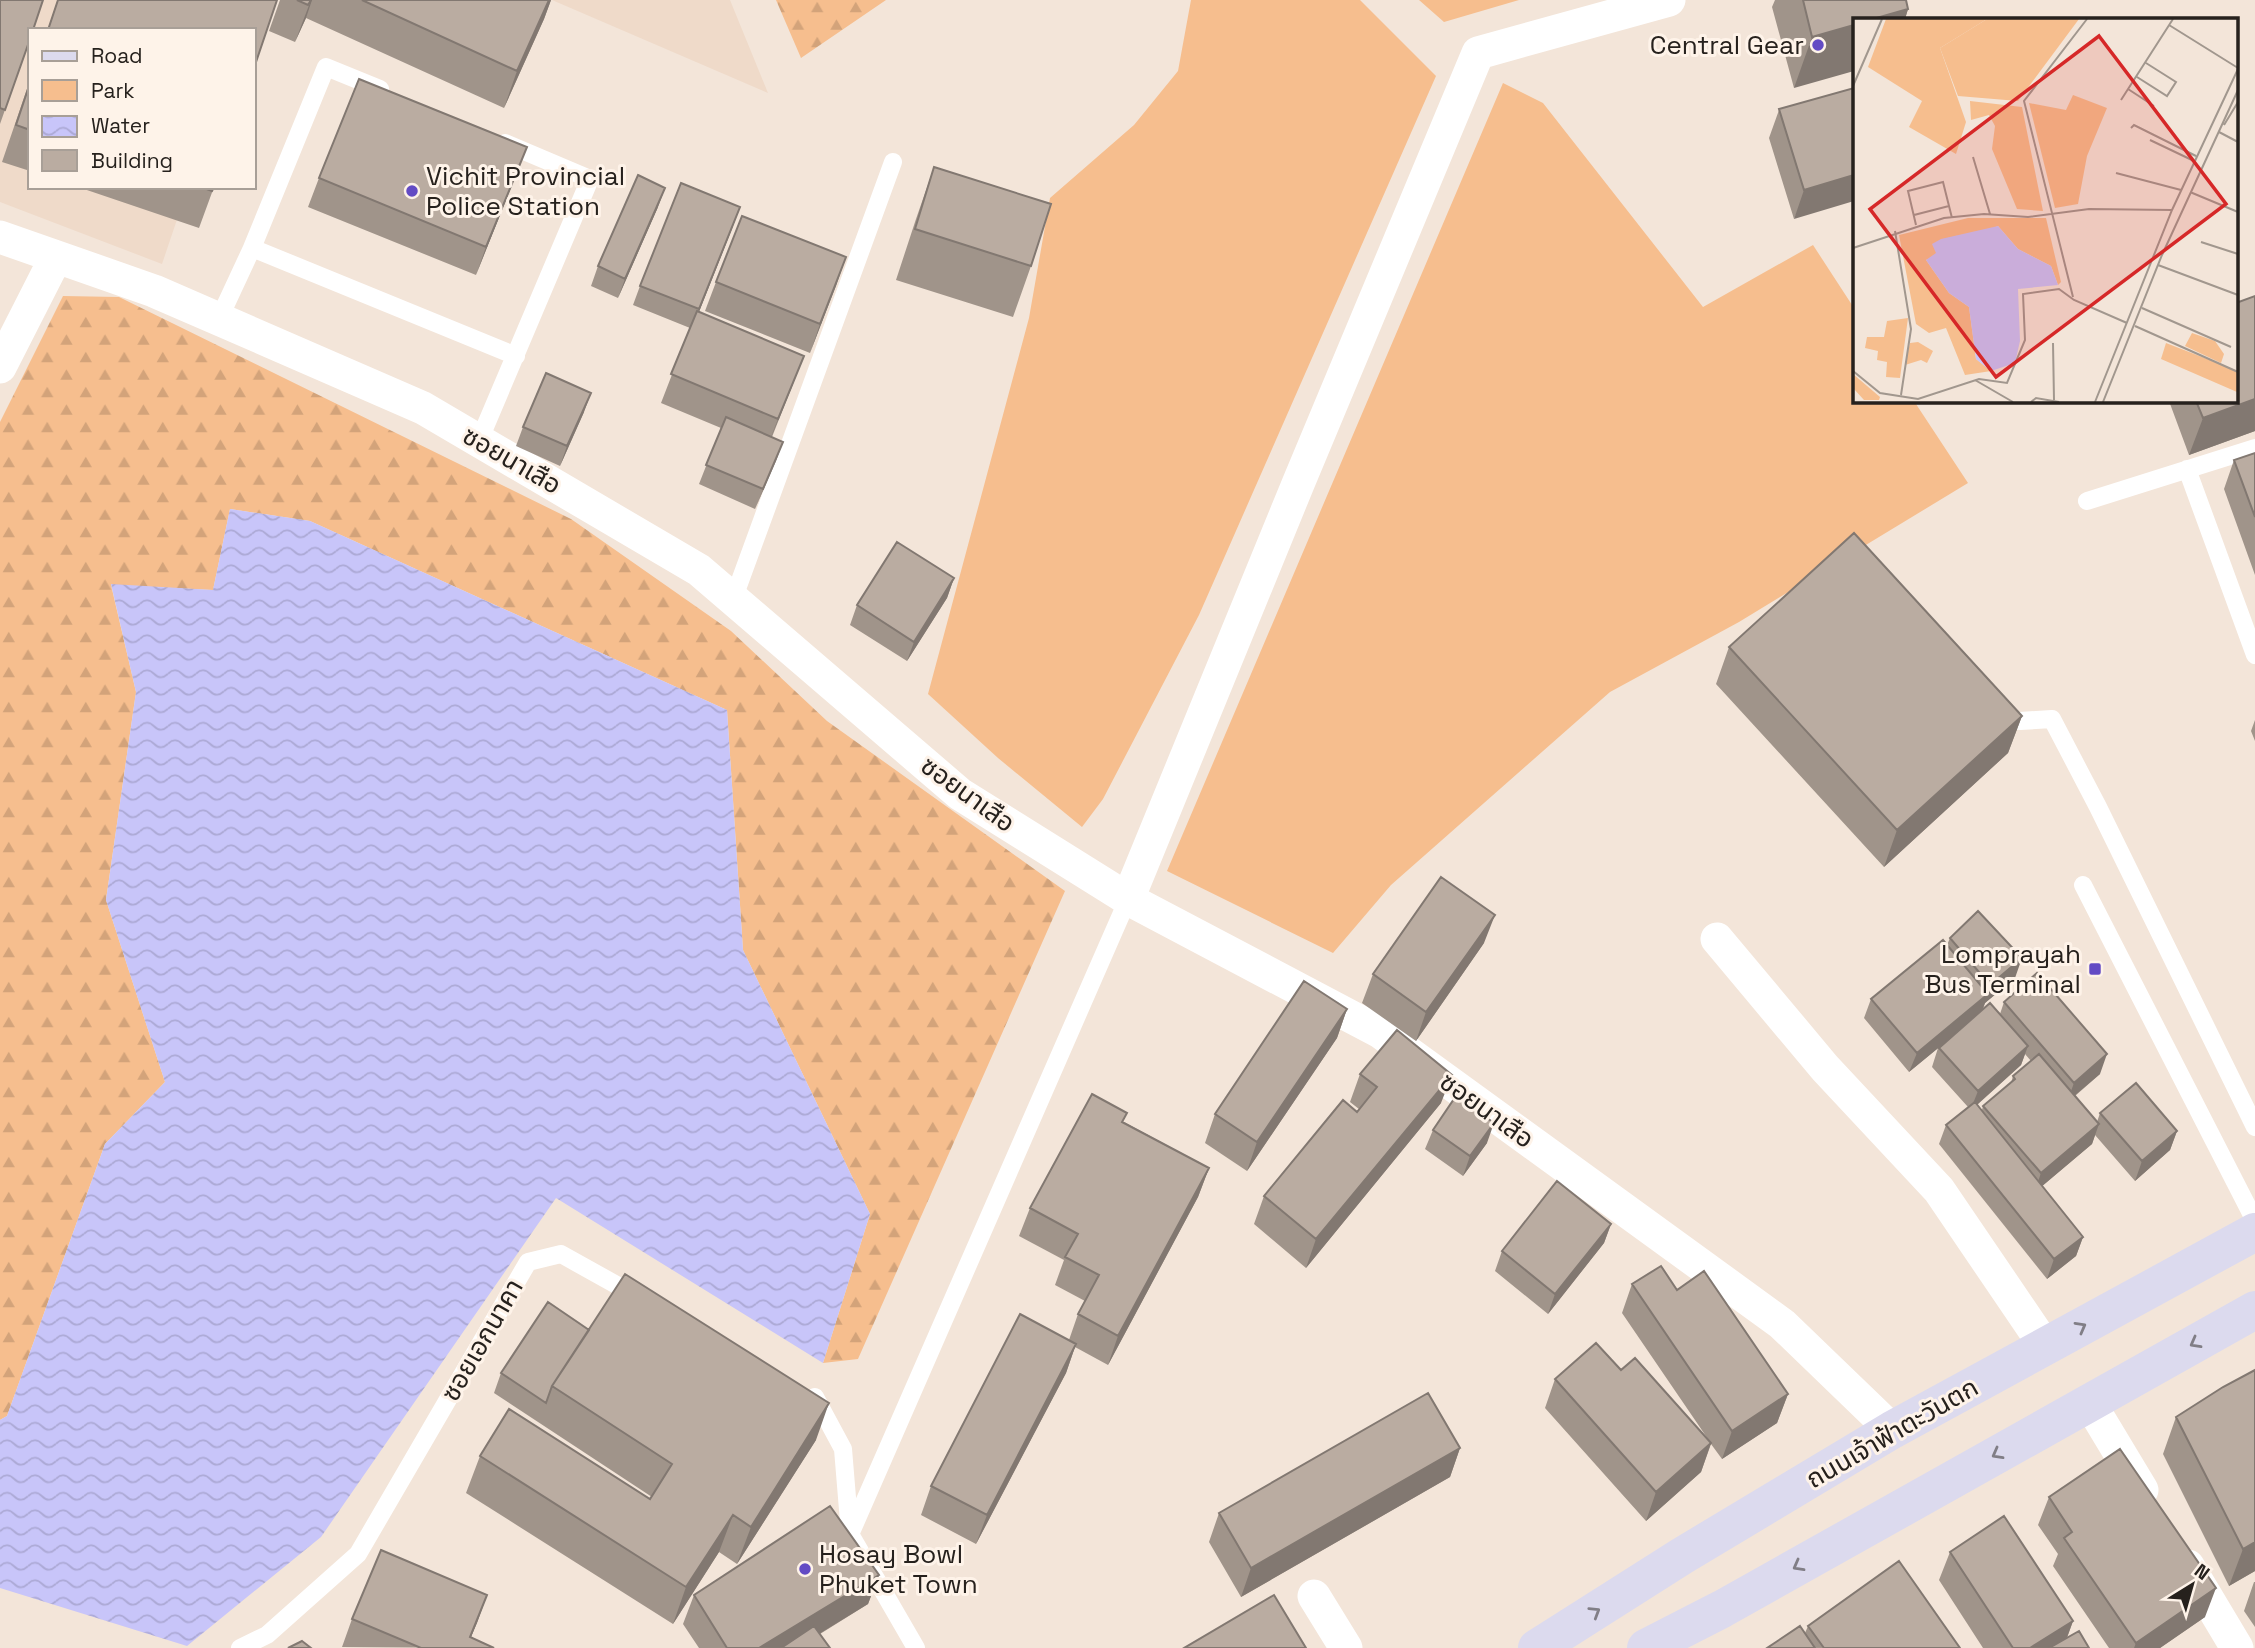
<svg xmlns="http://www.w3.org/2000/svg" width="2255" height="1648" viewBox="0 0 2255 1648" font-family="'Space Grotesk','Noto Sans Thai',sans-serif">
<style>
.built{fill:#efdac9}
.green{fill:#f6be8e}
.forest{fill:url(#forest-firs)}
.water{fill:url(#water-waves)}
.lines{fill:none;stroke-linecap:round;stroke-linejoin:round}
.service{stroke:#fff;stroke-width:18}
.minor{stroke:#fff;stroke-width:33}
.secondary{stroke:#dcdaee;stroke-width:38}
.wall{fill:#a0948a;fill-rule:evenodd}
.shaded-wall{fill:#827871}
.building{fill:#baaca1;stroke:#827871;stroke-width:2}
.oneway{stroke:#817e86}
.poi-dot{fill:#634bc4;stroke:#fef3e9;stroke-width:2.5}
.labels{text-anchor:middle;stroke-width:6;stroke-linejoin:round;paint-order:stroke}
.poi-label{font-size:26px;fill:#26211d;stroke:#fef3e9;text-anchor:end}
.street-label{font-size:26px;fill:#26211d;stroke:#fef3e9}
.inset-road{fill:none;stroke:#a1978e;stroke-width:2}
.view{fill:#d62828;fill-opacity:0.15;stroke:#d62828;stroke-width:3.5}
.inset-edge{fill:none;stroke:#26211d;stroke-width:3.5}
</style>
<defs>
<pattern id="forest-firs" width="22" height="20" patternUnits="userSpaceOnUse" patternTransform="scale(1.75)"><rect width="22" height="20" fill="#f6be8e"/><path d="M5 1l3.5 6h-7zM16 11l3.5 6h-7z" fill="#d3a37a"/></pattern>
<pattern id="water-waves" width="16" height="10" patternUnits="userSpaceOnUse" patternTransform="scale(1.75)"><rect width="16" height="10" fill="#c8c5f9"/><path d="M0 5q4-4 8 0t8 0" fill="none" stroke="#aca9d5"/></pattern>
</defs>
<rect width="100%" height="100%" fill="#f3e5d9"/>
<path class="built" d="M0,0H253L243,30H30V187H188L162,264L0,202Z
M552,0H730L768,93Z"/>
<path class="green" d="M1191,0H1360L1436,76L1199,615L1103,799L1082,827L998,758L928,694L1029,318L1050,198L1134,125L1178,71Z
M1419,0H1519L1444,22Z
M1503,83L1543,103L1703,307L1813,245L1854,308V401H1914L1968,483L1739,622L1610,692L1391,885L1333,953L1167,871Z"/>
<path class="forest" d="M776,0H886L801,58Z
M63,296L119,297L571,519L731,631L827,721L1065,891L858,1359L823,1363L870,1214L743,950L727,710L310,521L230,509L213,590L111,585L136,692L106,900L165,1082L105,1144L7,1416L0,1420V422Z"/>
<path class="water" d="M230,509L310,521L727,710L743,950L870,1214L823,1363L556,1198L321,1537L187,1646L0,1588V1420L7,1416L105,1144L165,1082L106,900L136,692L111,584L213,590Z"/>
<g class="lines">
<path class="service" d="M252,248L516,356
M219,319L252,248L326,67L380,89
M479,441L590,179L505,143
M2187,469L2255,655
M2087,501L2255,448
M733,600L893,162
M2020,721L2052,719L2098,807L2255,1127
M2083,885L2255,1221
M815,1397L843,1449L850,1534L916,1648
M852,1530L1128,899
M240,1648L267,1635L358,1554L528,1262L561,1254L638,1297"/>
<path class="minor" d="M0,237L154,291L423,408L699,570L960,794L1128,899L1380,1032L1782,1324L1892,1430
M0,367L56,257
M1128,899L1298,484L1478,53L1669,0
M1717,939L1825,1068L1939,1190L2045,1346
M2089,1402L2142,1490
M2188,1566L2237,1648
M1314,1596L1346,1648"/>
<path class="secondary" d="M1537,1648L1682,1556L1892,1430L2255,1232
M1646,1648L1722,1609L2255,1310"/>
</g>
<path class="wall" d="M0,0L30,39L0,124Z
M280,0H551L544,19L504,108L306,18L295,42L269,31Z
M1775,0H1906L1908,9L1905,19H1854L1794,88L1772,7Z
M30,80V171L2,162Z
M1854,88L1794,219L1769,138L1779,110Z
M934,167L1031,266L1013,317L896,280L916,219Z
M516,175L476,275L308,207L319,178Z
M78,187H214L199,228Z
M658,207L618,298L591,286L598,266Z
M733,226L699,312L793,384L772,437L783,442L755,509L699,484L721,428L661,403L690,328L633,305L640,286Z
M846,257L810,353L705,311L716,282Z
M2255,296V431L2189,455L2169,401H2236Z
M584,412L560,466L516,446L523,427Z
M2255,453V575L2224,489L2234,460Z
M954,578L947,598L907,661L850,625L857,605Z
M1729,647L2022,716L2008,753L1884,867L1716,684Z
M2255,720V741L2251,731Z
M1950,938L2015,978L1985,1003L1983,1009L2000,1014L2004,1002L2100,1074L2075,1096L2097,1122L2100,1113L2177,1131L2170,1150L2135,1181L2095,1135L2092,1144L2042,1186L2083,1237L2076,1256L2047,1279L1939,1144L1946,1125L1968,1107L1932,1067L1938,1048L1909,1072L1864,1018L1871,999L1947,945ZM2025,1054L2031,1061L2013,1076L2011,1083L1983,1106L1982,1110L1977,1105L2021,1065Z
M1484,943L1416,1041L1362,1003L1373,974Z
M1347,1009L1337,1038L1247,1171L1205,1143L1215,1114Z
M1360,1074L1441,1103L1306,1268L1254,1224L1264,1196L1359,1109L1350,1102Z
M1124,1122L1209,1168L1198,1197L1108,1365L1075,1347L1066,1373L976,1544L921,1515L931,1486L1069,1340L1078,1314L1085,1301L1055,1285L1064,1260L1019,1236L1030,1208Z
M1433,1130L1487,1143L1463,1176L1425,1149Z
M1611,1224L1604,1243L1548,1314L1495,1271L1502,1251Z
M1632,1284L1677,1290L1788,1394L1777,1423L1722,1459L1711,1444L1701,1472L1646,1521L1545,1408L1555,1379L1621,1370L1710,1442L1622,1313Z
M589,1330L816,1440L737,1564L719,1552L673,1624L466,1493L480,1456L650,1499L652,1497L494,1393L501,1373Z
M2176,1417L2255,1571L2229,1586L2163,1454Z
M1460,1448L1450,1477L1241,1597L1209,1542L1219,1513Z
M2049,1497L2205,1617L2160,1648H2109L2053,1566L2058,1554L2038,1525Z
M1950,1552L2073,1621L2067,1638L2089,1648H1983L1939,1580Z
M879,1575L868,1604L820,1634L830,1648H699L683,1624L694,1595Z
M2254,1582H2255V1627L2244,1611Z
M487,1595L471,1637L494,1648L342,1647L352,1619Z
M1808,1626L1960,1648H1767L1805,1633Z"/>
<path class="shaded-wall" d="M311,0H312L306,18L295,42Z
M549,0H551L544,19L504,108L517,71Z
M1908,9L1905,19H1873Z
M1854,25V71L1794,88L1812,37Z
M527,147L516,175L476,275L486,247Z
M1854,175V201L1794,219L1804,190Z
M665,188L658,207L618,298L625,279Z
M740,207L733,226L692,329L699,309Z
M846,257L836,286L810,353L820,324Z
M804,356L793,384L767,447L778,419Z
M591,393L584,412L560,466L567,446Z
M2255,399V431L2189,455L2203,418Z
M783,442L776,461L755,509L763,489Z
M954,578L947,598L907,661L914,642Z
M2022,716L2008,753L1884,867L1897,830Z
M1495,915L1484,943L1416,1041L1426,1012Z
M2022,958L2015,978L1985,1003L1981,1013L1909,1072L1917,1053L1986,996L1990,985Z
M1347,1009L1337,1038L1247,1171L1257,1142Z
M2028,1046L2021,1065L1970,1111L1978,1091Z
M2107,1054L2100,1074L2067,1102L2074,1083Z
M1452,1075L1441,1103L1306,1268L1316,1239Z
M1494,1123L1487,1143L1463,1176L1470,1156Z
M2099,1124L2092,1144L2034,1193L2041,1173Z
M2177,1131L2170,1150L2135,1181L2142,1161Z
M1209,1168L1198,1197L1108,1365L1118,1336Z
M1611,1224L1604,1243L1548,1314L1555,1294Z
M2083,1237L2076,1256L2047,1279L2054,1259Z
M1076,1344L1066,1373L976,1544L987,1515Z
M1788,1394L1777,1423L1722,1459L1732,1431Z
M829,1403L816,1440L737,1564L751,1527Z
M1711,1443L1701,1472L1646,1521L1656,1492Z
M1460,1448L1450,1477L1241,1597L1251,1568Z
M733,1515L719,1552L673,1624L686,1587Z
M2255,1542V1571L2229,1586L2243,1549Z
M879,1575L868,1604L796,1648H759Z
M2216,1588L2205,1617L2160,1648H2134L2136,1643Z
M487,1595L477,1623L466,1648Z
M2073,1621L2063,1648H2030Z"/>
<path class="building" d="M0,0H43L33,30H30V39L5,110L0,108Z
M58,0H277L254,68V30H48Z
M297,0H311L308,5Z
M362,0H549L517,71Z
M1803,0H1906L1908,9L1873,19H1854V25L1812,37Z
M359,79L527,147L486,247L319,178Z
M30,83V130L16,125Z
M1854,88V175L1804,190L1779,109Z
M934,167L1051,204L1031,266L915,229Z
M638,175L665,188L625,279L598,266Z
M681,183L740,207L699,309L640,286Z
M201,187H214L212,191Z
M742,216L846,257L820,324L716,282Z
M2255,296V399L2203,418L2196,401H2236V303Z
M697,311L804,356L778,419L671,374Z
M546,373L591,393L567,446L523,427Z
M726,417L783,442L763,489L706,465Z
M2255,453V517L2234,460Z
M1854,533L2022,716L1897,830L1729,647Z
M897,542L954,578L914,642L857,605Z
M1441,877L1495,915L1426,1012L1373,974Z
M1978,911L2022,958L1990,985L1950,938Z
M1943,940L1988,994L1917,1053L1871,999Z
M2037,973L2107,1054L2074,1083L2004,1002Z
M1304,981L1347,1009L1257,1142L1215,1114Z
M1990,1003L2028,1046L1978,1091L1939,1048Z
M1397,1030L1452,1075L1316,1239L1264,1196L1343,1100L1357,1112L1377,1087L1360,1074Z
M2039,1054L2099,1124L2041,1173L1983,1106L2015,1079L2013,1076Z
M2136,1083L2177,1131L2142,1161L2100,1113Z
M1092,1094L1127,1113L1122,1122L1209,1168L1118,1336L1078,1314L1099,1275L1065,1257L1078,1234L1030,1208Z
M1456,1096L1494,1123L1470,1156L1433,1130Z
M1975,1102L2083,1237L2054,1259L1946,1125Z
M1557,1181L1611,1224L1555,1294L1502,1251Z
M1661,1266L1677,1290L1704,1271L1788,1394L1732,1431L1632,1284Z
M625,1274L829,1403L751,1527L733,1515L686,1587L480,1456L509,1409L650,1499L672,1464L552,1386Z
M548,1302L589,1330L552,1386L546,1403L501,1373Z
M1020,1314L1076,1344L987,1515L931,1486Z
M1596,1343L1621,1370L1635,1358L1711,1443L1656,1492L1555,1379Z
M2255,1370V1542L2243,1549L2176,1417L2223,1387Z
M1428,1393L1460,1448L1251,1568L1219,1513Z
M2120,1449L2216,1588L2136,1643L2064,1538L2072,1532L2049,1497Z
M830,1506L879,1575L759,1648H727L694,1595Z
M2004,1516L2073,1621L2030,1648H2013L1950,1552Z
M381,1550L487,1595L470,1637L494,1648H421L352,1619Z
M1899,1561L1960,1648H1824L1808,1626Z
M1274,1595L1306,1648H1184Z
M814,1626L830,1648H781Z
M1800,1626L1815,1648H1767Z
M2079,1631L2089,1648H2049Z
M302,1641L311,1648H288Z"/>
<defs><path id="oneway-chevron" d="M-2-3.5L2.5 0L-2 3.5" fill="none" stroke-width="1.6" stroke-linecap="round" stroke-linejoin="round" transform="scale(1.75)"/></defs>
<g class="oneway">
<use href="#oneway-chevron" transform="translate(2081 1327) rotate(-29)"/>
<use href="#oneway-chevron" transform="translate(2195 1343) rotate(151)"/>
<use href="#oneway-chevron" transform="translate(1997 1454) rotate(151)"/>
<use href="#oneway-chevron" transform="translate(1798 1566) rotate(151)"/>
<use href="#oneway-chevron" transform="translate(1595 1612) rotate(-32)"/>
</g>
<g class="poi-dot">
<circle cx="1818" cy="45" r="7"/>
<circle cx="412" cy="191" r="7"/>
<rect x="2088" y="962" width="14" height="14" rx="3.5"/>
<circle cx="805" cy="1569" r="7"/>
</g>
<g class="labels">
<g class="poi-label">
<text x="1804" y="54">Central Gear</text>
<text x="426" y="185" text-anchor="start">Vichit Provincial<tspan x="426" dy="30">Police Station</tspan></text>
<text x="2081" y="963">Lomprayah<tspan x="2081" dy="30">Bus Terminal</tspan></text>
<text x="819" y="1563" text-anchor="start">Hosay Bowl<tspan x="819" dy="30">Phuket Town</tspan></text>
</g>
<g class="street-label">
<text transform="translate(512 460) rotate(30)" y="9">ซอยนาเสือ</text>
<text transform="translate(968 794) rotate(36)" y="9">ซอยนาเสือ</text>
<text transform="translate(1487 1110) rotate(36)" y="9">ซอยนาเสือ</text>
<text transform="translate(482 1340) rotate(-60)" y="9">ซอยเอกนาคา</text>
<text transform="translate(1892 1433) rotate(-30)" y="9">ถนนเจ้าฟ้าตะวันตก</text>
</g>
</g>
<g transform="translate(1853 18)">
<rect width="385" height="385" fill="#f3e5d9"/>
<path d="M134,1H226L165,83L105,78L87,30ZM220,77L254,90L234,138L225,186L202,190L176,85L213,92ZM117,83L169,89L190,193L164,191L139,131L142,108L136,97L118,102ZM55,300L47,360L33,359L34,344L24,342L25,333L12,330L14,319H31L34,303ZM65,324L80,333L74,345L68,342L52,347L57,325ZM0,356L27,379L26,382H11L1,371Z" fill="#f6be8e"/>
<path d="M33,1H134L87,30L113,104L103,136L56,109L69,83L15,49ZM115,200H193L208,264L205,267L198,248L165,231L145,208L73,242L96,275L116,289L123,341L138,353L112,357L93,310L76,315L63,306L46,217ZM339,315L362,323L371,336L368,345L332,328ZM313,325L385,353V384L384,374L308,341Z" fill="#f6be8e"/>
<path d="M145,208L165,231L198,248L205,267L165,271L167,323L162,345L138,353L123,341L116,289L96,275L73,242L83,235L79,226L88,221Z" fill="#c8c5f9"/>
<path class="inset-road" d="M316,7L385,50M284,59L314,78L323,64L293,45M0,68L29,1M275,71L301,88M268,82L320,1M371,107L385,84M278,110L281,107L343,138M366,114L385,124M297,122L341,143M120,139L137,196M263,155L328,172M337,174L385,194M61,197L96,188M63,207L55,173L90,164L99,200M42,213L58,311L48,377M348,224L385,236M0,230L91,200L131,196L175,199L236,191L319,192M305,247L385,277M220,279L171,83L234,1M289,290L378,329M282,308L385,354M200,325L201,382M0,353L27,375L65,381L126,361L154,365L172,322L170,276L206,271L221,282L274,305M122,362L160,384M178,384L183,380L206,384M242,384L319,192L385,51M250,384L309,237L385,72"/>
<path class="view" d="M246,18L373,186L143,359L17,191Z"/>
<rect width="385" height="385" class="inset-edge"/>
</g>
<rect x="28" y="28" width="228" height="161" fill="#fef3e9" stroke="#a89f97" stroke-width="2"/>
<rect x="42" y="51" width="35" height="10" fill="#dcdaee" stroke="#a89f97" stroke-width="2"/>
<text x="91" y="63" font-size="21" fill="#26211d">Road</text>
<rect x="42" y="80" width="35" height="21" fill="#f6be8e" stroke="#a89f97" stroke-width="2"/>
<text x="91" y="98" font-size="21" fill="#26211d">Park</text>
<rect x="42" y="116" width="35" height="21" fill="url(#water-waves)" stroke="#a89f97" stroke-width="2"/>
<text x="91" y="133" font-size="21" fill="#26211d">Water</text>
<rect x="42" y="150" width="35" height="21" fill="#baaca1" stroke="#a89f97" stroke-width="2"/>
<text x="91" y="168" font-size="21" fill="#26211d">Building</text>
<g transform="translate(2192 1585) rotate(37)" stroke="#fef3e9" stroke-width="5" paint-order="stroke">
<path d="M0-5L12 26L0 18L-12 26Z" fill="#26211d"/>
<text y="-10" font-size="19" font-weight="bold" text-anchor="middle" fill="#26211d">N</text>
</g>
</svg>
